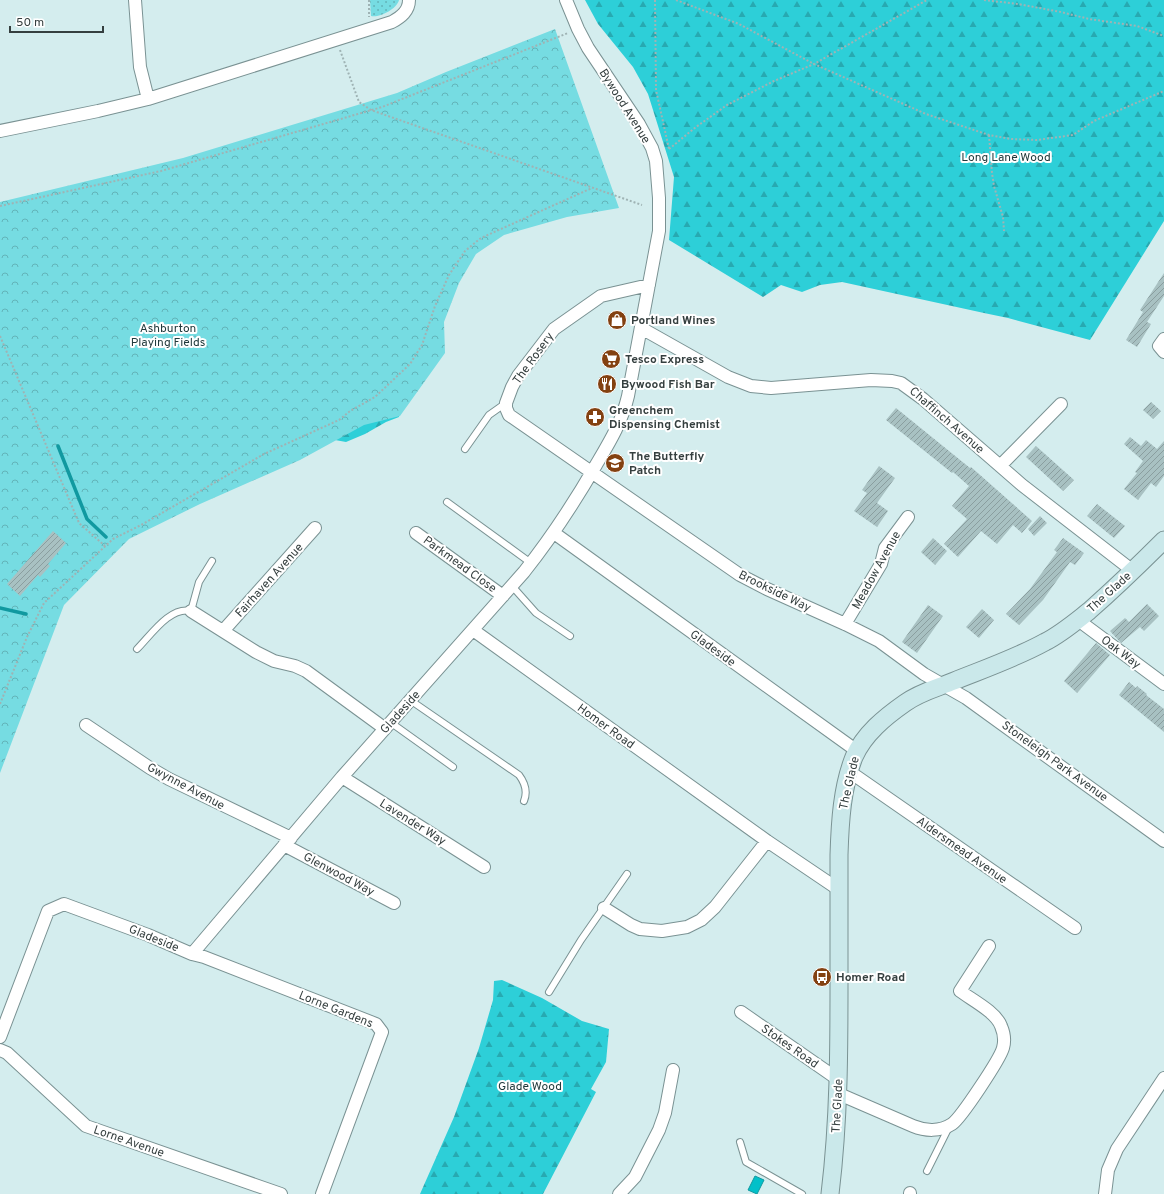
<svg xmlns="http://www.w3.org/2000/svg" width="1164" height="1194" viewBox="0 0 1164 1194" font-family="Overpass,sans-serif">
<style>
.grass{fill:url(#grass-dots)}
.forest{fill:url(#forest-firs)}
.park{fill:url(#park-crowns)}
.water{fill:#02c0c9;stroke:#1199a0}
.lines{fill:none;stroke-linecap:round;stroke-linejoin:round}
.stream{stroke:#1199a0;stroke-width:3.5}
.building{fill:url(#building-hatch)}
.lane-casing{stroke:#7a9293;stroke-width:8}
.street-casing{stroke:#7a9293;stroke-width:14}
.secondary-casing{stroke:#7a9293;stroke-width:19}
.path{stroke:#9fb3b4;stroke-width:2;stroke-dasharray:2 2;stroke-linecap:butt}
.lane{stroke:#fff;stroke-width:6}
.street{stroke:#fff;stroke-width:12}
.secondary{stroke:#cae8ea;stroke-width:17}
.labels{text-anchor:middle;stroke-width:4;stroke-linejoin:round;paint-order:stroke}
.street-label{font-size:12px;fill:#353f3f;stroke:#fff}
.park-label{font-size:12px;fill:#213a3c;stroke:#fff}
.poi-label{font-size:12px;font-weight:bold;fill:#353f3f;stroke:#fff;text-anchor:start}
</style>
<defs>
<pattern id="grass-dots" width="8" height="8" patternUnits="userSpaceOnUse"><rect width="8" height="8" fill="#76dce2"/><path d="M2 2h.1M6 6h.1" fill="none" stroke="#62b4b9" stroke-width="1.8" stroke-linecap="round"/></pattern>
<pattern id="forest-firs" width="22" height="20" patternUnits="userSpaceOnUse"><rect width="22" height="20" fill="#2dcfd8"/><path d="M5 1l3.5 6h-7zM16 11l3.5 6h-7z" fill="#27a9b1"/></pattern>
<pattern id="park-crowns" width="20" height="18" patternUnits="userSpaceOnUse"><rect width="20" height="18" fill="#76dce2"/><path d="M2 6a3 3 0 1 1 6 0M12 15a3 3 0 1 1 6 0" fill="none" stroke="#62b4b9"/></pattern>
<pattern id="building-hatch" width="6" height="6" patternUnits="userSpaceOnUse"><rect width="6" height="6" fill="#a8c1c2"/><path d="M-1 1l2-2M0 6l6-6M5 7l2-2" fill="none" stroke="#8a9e9f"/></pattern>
</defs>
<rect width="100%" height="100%" fill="#d4edee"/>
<path class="grass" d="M370,0H399C397,9 379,18 371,16Z"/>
<path class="forest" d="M585,0H1164V221L1090,340L1008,318L984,313L842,282L820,285L802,292L781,285L763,297L669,240L674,177L648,94L633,67L598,24Z
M400,406L399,417L386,422L365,434L346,442L324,438Z
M502,980L542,998L582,1021L609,1029L606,1062L591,1089L596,1092L543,1194H420L454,1117L479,1048L493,1000L494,981Z"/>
<path class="park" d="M555,29L619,208L567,217L504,235L476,254L459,283L444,322L445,353L400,416L364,425L300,460L200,504L129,539L64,605L0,773V202L183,158L397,93L446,72Z"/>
<path class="water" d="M755,1176L764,1180L757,1194L748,1190Z"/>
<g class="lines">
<path class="stream" d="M58,446L87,519L106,537
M0,608L26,614"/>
</g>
<path class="building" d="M1164,273V296L1147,322L1151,324L1137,347L1126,340L1143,312L1140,310Z
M1151,402L1161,411L1153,419L1143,410Z
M896,408L970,468L971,467L1032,521L1022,533L1013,525L997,544L981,531L958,557L944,544L967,519L952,506L969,486L953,472L952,473L886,420Z
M1130,437L1141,446L1146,440L1157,449L1164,441V476L1156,487L1151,483L1138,500L1124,489L1137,473L1135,472L1143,461L1124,444Z
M1036,446L1074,480L1063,491L1026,457Z
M879,466L895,478L877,503L888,511L877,527L854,511L867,493L862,490Z
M1097,504L1125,526L1114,538L1087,516Z
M1040,516L1047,523L1034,536L1028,529Z
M53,531L66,543L48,564L50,566L40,577L38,575L20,596L7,584Z
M933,538L947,551L935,565L921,552Z
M1063,538L1084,553L1075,565L1070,562L1043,600L1019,625L1006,614L1030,589L1057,552L1054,550Z
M1147,604L1159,616L1144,631L1140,627L1121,643L1110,631L1125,618L1129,622Z
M928,605L943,616L917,653L902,642Z
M982,609L994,620L979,638L966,627Z
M1096,643L1110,655L1077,693L1064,681Z
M1129,682L1136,688L1137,686L1147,694L1146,695L1164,709V732L1119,695Z"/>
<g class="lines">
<g class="lane-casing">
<path id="lane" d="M465,449L489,415L506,403
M447,502L531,563
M512,586L536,613L570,636
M137,649C151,635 170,606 191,611L199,582L212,561
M410,700L519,775C525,783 528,791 524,801
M390,722L453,767
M549,992L581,940L627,874
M740,1142L746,1162L802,1194
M927,1171L949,1127"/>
</g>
<g class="street-casing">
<path id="street" d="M135,0L140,67L148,99
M0,131L98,111L148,99L392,22C401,17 409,11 409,0
M649,285L601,296L554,329L518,376L512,387L506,403V408L509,415L740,575L767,589L845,624L879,641L924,674L966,698L1164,841
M641,328L728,377L751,386L771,388L871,380L892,381L901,383L923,399L1022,485L1133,571
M1164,339L1159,346L1164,352
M1000,466L1061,404
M416,533L503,596
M554,533L857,751
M191,611L256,652L274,661L295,666L306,671L384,728
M1078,620L1164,684
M845,624L881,564L885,548L908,517
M473,630L767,841L838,889
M223,631L315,528
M86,725L150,768L169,779L291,838
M850,772L1075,928
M342,777L484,867
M284,845L394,903
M604,908L631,925L640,929L662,931L687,927L701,920L715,907L767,841
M192,954L204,957L376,1024L382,1032L322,1194
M741,1012L839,1080
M0,1037L48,911L64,904L148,935L192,954L342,777L524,572C551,538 574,503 596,465C609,443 622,422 628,396L659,231V198L656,161L652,148L639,124L588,48L578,29L566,0
M0,1050L7,1053L86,1126L281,1194
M839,1094L913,1126C925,1131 940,1132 952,1124C961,1118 1000,1059 1003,1048C1005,1041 1004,1033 1001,1026C996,1012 972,1000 960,991L989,946
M619,1194L635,1177L659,1130L665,1113L673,1070
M910,1194V1193
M1105,1194L1108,1170L1117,1149L1164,1078"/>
</g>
<g class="secondary-casing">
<path id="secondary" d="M830,1194C840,1112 839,1032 839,950C839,918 839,886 839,855C840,822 842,787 854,757C864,734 885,717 905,703C920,692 937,688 954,681C984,669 1016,658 1045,642C1061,634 1075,622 1089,611C1115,588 1140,564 1164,540"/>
</g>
<path class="path" d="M369,0V17
M655,0L656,90L669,149
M676,0L739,24L814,64L926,114L989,135L1011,139L1037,140L1073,135L1094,121L1164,91
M984,0L1018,4L1061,12L1089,19L1137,26L1164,36
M340,50L359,102L371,110L642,205
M989,135L992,173L994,186L1003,217L1004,231
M669,149L696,127L727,105L774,81L814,64L927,0
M0,206L161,171L382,107L568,33
M0,336L79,523L105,546
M0,704L27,637L44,603L113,539L143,524L264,454L339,420L350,411L375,397L410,364L422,345L435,306L449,275L465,251L481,238L592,188"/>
<use href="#lane" class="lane"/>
<use href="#street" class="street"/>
<use href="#secondary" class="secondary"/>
</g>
<defs>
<g id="shop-disc" transform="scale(1)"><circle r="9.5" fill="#834111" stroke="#fff"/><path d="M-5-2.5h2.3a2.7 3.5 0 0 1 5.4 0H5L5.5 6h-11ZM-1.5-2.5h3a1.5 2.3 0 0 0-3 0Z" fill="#fff"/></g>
<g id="supermarket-disc" transform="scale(1)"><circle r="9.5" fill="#834111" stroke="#fff"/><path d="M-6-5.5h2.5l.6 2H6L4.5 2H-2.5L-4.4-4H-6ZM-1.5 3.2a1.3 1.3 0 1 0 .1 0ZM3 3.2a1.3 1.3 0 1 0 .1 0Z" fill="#fff"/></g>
<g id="restaurant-disc" transform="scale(1)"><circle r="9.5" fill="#834111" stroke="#fff"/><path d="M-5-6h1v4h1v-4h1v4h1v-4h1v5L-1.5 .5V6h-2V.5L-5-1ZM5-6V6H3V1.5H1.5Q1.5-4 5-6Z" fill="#fff"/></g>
<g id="pharmacy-disc" transform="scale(1)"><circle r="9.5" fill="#834111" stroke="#fff"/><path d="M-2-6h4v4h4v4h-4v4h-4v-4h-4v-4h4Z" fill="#fff"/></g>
<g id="school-disc" transform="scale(1)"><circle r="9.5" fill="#834111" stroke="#fff"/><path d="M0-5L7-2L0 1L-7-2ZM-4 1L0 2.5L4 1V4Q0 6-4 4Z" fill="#fff"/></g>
<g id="bus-disc" transform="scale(1)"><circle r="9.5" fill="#834111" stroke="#fff"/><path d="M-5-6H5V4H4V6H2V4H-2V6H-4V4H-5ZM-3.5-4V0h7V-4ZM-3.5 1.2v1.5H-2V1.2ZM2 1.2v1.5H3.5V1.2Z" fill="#fff"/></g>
</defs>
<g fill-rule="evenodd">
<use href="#shop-disc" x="617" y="320"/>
<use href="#supermarket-disc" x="611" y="359"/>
<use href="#restaurant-disc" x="607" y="384"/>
<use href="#pharmacy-disc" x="595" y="417"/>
<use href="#school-disc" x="615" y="463"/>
<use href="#bus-disc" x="822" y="977"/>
</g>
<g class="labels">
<g class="street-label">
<text transform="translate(625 106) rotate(58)" y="4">Bywood Avenue</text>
<text transform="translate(533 358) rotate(-54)" y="4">The Rosery</text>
<text transform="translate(947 420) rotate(41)" y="4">Chaffinch Avenue</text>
<text transform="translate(460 564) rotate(36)" y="4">Parkmead Close</text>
<text transform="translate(876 570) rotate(-61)" y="4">Meadow Avenue</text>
<text transform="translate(269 580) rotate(-48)" y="4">Fairhaven Avenue</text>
<text transform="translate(775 591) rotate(26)" y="4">Brookside Way</text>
<text transform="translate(1109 592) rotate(-42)" y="4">The Glade</text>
<text transform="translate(713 648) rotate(36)" y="4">Gladeside</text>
<text transform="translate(1121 652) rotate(37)" y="4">Oak Way</text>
<text transform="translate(400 712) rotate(-48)" y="4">Gladeside</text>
<text transform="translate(606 726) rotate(36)" y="4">Homer Road</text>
<text transform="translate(1055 761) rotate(36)" y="4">Stoneleigh Park Avenue</text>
<text transform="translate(849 783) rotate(-77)" y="4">The Glade</text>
<text transform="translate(186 786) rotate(28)" y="4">Gwynne Avenue</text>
<text transform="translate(413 822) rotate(32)" y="4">Lavender Way</text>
<text transform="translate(962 850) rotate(35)" y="4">Aldersmead Avenue</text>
<text transform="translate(339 874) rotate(28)" y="4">Glenwood Way</text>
<text transform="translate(154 938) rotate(22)" y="4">Gladeside</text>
<text transform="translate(336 1009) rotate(22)" y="4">Lorne Gardens</text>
<text transform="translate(790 1046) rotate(35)" y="4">Stokes Road</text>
<text transform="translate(837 1106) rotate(-87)" y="4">The Glade</text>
<text transform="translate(129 1141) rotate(19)" y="4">Lorne Avenue</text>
</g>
<g class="park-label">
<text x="1006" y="161">Long Lane Wood</text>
<text x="168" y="332">Ashburton<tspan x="168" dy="14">Playing Fields</tspan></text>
<text x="530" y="1090">Glade Wood</text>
</g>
<g class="poi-label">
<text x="631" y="324">Portland Wines</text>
<text x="625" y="363">Tesco Express</text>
<text x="621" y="388">Bywood Fish Bar</text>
<text x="609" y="414">Greenchem<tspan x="609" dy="14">Dispensing Chemist</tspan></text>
<text x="629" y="460">The Butterfly<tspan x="629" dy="14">Patch</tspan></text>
<text x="836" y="981">Homer Road</text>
</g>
</g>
<path d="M10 26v6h93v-6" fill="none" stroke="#353f3f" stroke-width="2"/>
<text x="16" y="26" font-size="12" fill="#353f3f" stroke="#ffffff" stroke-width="3" paint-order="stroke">50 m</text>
</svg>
